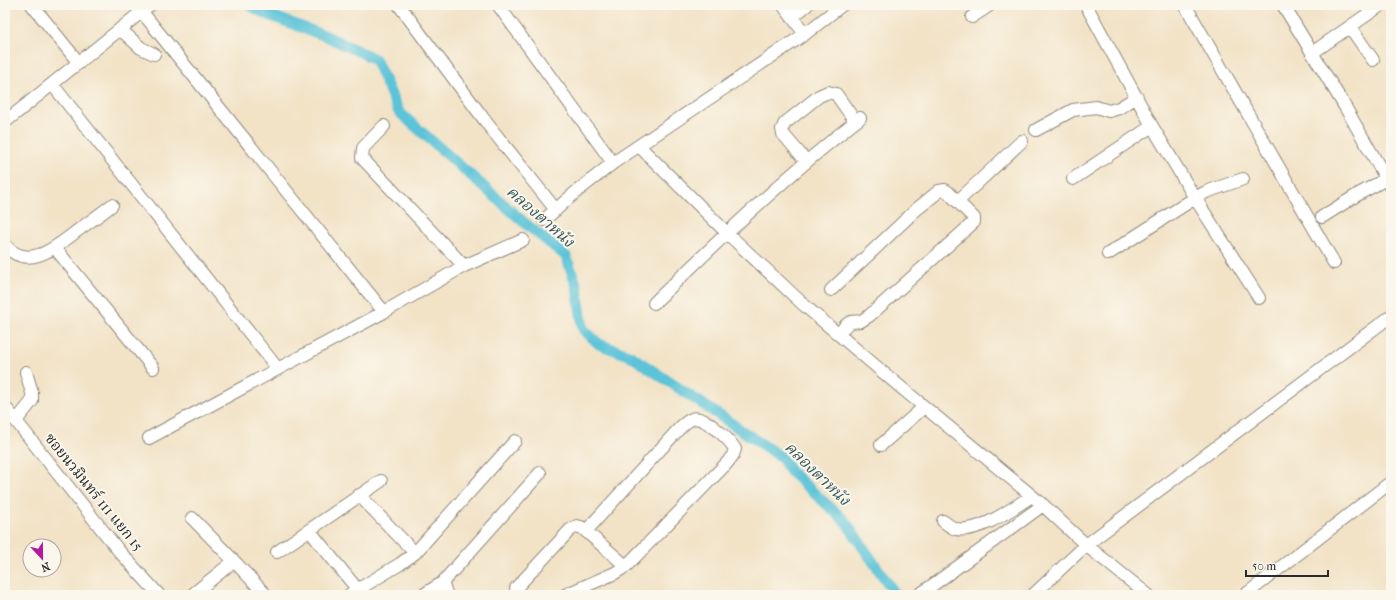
<svg xmlns="http://www.w3.org/2000/svg" width="1396" height="600" viewBox="0 0 1396 600" font-family="'IM FELL French Canon','Noto Serif Thai',serif">
<style>
.lines{fill:none;stroke-linecap:round;stroke-linejoin:round}
.canal{stroke:#5bc3d8;stroke-width:11}
.minor-casing{stroke:#8e8779;stroke-width:14}
.minor{stroke:#fff;stroke-width:12}
.labels{text-anchor:middle;stroke-width:4;stroke-linejoin:round;paint-order:stroke}
.street-label{font-size:15px;fill:#2b2b2b;stroke:#fbf7ec}
.water-label{font-size:16px;font-style:italic;fill:#39595f;stroke:#fbf7ec}
</style>
<rect width="100%" height="100%" fill="#fbf7ec"/>
<filter id="ink" filterUnits="userSpaceOnUse"><feTurbulence type="fractalNoise" baseFrequency=".025" numOctaves="2"/><feDisplacementMap in="SourceGraphic" scale="8" xChannelSelector="R" yChannelSelector="G"/><feConvolveMatrix kernelMatrix="1 2 1 2 8 2 1 2 1" color-interpolation-filters="sRGB"/></filter>
<filter id="wash" filterUnits="userSpaceOnUse"><feTurbulence type="fractalNoise" baseFrequency=".012" numOctaves="4" result="noise"/><feDisplacementMap in="SourceGraphic" scale="16" xChannelSelector="R" yChannelSelector="G"/><feGaussianBlur stdDeviation="0.9" result="paint"/><feColorMatrix in="noise" values="0 0 0 0 0 0 0 0 0 0 0 0 0 0 0 0 0 1.4 0 .05"/><feComposite in="paint" operator="in"/></filter>
<g filter="url(#wash)">
<rect width="100%" height="100%" fill="#f2e3c7"/>
<g class="lines">
<path class="canal" d="M249,5L266,14L326,36L375,59L399,112L527,225L566,256L577,287L583,329L599,344L631,356L781,457L791,472L845,521L896,595"/>
</g>
</g>
<g filter="url(#ink)">
<g class="lines">
<g class="minor-casing">
<path id="minor" d="M32,5L79,63
M399,5L489,126L556,210
M498,5L613,163
M783,5L805,34
M1086,5L1152,126L1195,198L1259,298
M1185,5L1334,263
M1283,5L1344,105L1391,187
M142,12L384,312
M792,17L807,5
M972,17L990,5
M1350,27L1373,60
M120,29L141,48L154,54
M1312,53L1381,5
M52,84L278,369
M5,122L150,5
M384,126L363,148L362,158L464,266
M1036,130L1073,110L1096,107L1109,111L1119,108L1137,97
M639,146L727,233L805,306L898,385L1043,505L1086,545L1148,595
M806,161L783,134L782,129L785,123L819,96L828,92L836,94L855,121
M1073,179L1152,126
M958,201L1022,141
M1322,217L1357,195L1386,179
M544,220L576,192L613,163L805,34L842,5
M5,245C28,272 57,246 77,231C89,222 101,214 112,205
M55,248L153,368
M1108,254L1195,198L1206,192L1243,179
M831,290L917,209L939,191L945,190L948,192L974,218V222L869,316L861,321L851,322L846,325L839,334
M654,303C720,239 787,175 860,118
M5,407L119,551L159,595
M16,421L32,401V393L26,372
M149,438L384,312L464,266L523,240
M881,445L924,407
M359,495L415,553
M192,518L234,561
M943,521C947,524 952,528 956,529C981,533 1012,508 1032,496
M309,530L358,590
M277,552L381,481
M442,583L447,595
M516,588L570,530L577,526L581,527L626,566
M192,595L234,561L266,595
M349,595L400,564L415,553L515,441
M423,595L442,583L540,473
M565,595L615,573L626,566L635,557L727,463L733,455L735,449C729,439 703,414 692,419C686,421 681,427 677,431L586,531
M919,595L1043,505
M1033,595L1086,545L1391,316
M1245,595L1391,482"/>
</g>
<use href="#minor" class="minor"/>
</g>
</g>
<g class="labels">
<g class="street-label">
<text transform="translate(94 492) rotate(51)" y="5">ซอยนวมินทร์ 111 แยก 15</text>
</g>
<g class="water-label">
<text transform="translate(541 216) rotate(41)" y="6">คลองตาหนัง</text>
<text transform="translate(818 473) rotate(44)" y="6">คลองตาหนัง</text>
</g>
</g>
<rect width="1396" height="600" fill="none" stroke="#fbf7ec" stroke-width="20"/>
<g transform="translate(42 558) rotate(158)"><circle r="19" fill="#fbf7ec" stroke="#a8a59f"/>
<path d="M0-3L7 15L0 10L-7 15Z" fill="#b5179e"/>
<text y="-6" font-size="11" font-weight="bold" text-anchor="middle" fill="#2b2b2b">N</text>
</g>
<path d="M1246 570v6h82v-6" fill="none" stroke="#2b2b2b" stroke-width="2"/>
<text x="1252" y="570" font-size="12" fill="#2b2b2b" stroke="#fbf7ec" stroke-width="3" paint-order="stroke">50 m</text>
</svg>
